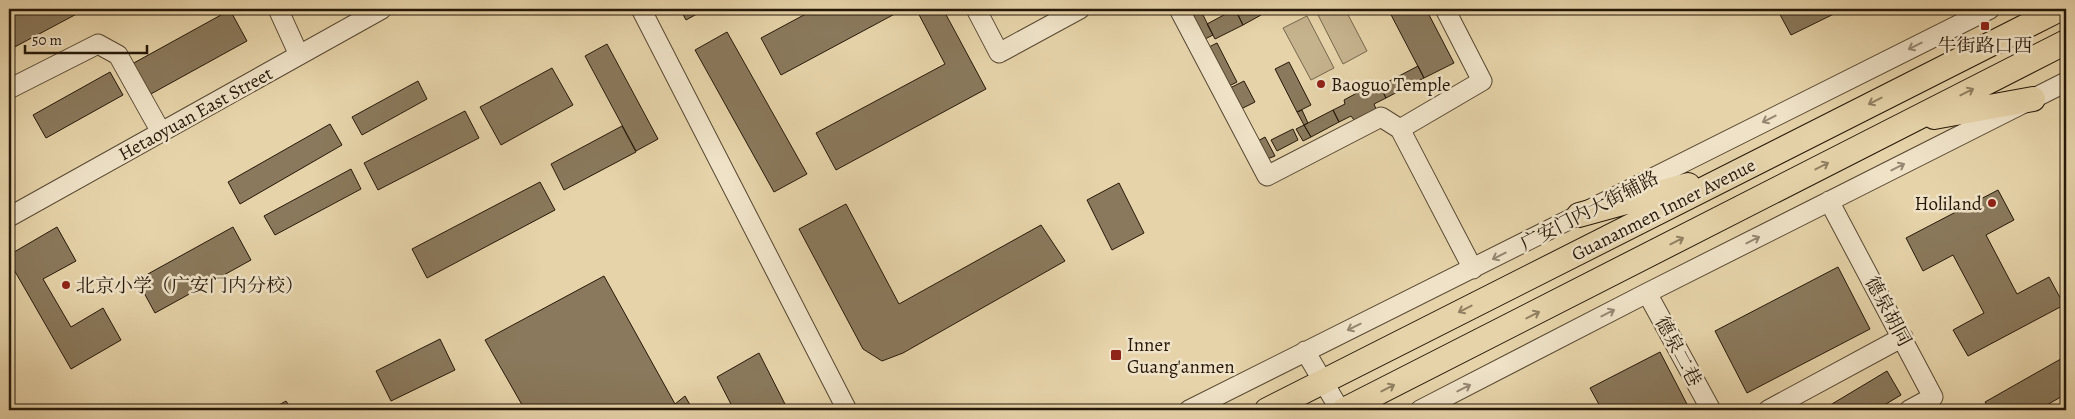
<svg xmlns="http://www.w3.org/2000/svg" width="2075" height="419" viewBox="0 0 2075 419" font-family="Alegreya,'Noto Serif SC',serif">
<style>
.green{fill:#c5b38e;stroke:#76664c}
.building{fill:#8a795c;stroke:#261809}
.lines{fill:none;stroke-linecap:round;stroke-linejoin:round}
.minor-casing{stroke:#564731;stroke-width:21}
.major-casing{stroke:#261809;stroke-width:26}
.minor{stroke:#efe2c7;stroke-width:19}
.major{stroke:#e6d3a9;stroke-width:24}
.oneway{stroke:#958772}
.oneway2{stroke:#907f61}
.poi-dot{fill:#8f2418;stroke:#efe2c7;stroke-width:2}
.labels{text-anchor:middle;stroke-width:5;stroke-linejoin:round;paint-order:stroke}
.poi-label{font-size:19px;fill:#261809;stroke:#efe2c7;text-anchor:start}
.street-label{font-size:19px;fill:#261809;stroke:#efe2c7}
</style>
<rect width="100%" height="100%" fill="#e6d3a9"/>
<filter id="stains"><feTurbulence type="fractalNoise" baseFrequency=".004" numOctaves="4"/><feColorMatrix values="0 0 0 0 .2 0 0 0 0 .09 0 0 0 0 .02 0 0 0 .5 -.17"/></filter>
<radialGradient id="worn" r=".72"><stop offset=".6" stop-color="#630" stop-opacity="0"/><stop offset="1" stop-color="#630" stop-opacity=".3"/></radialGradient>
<path class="green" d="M1319,9H1345L1367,51L1343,64L1316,11Z
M1307,16L1334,68L1311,80L1283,28Z"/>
<path class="building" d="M9,9H86L9,50Z
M680,9H706L686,20Z
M815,9H904L781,75L761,38Z
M916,9H943L986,89L836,170L816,133L945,64Z
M1189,9H1200L1213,35L1205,39Z
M1235,9H1257L1261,15L1243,25Z
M1235,9L1243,25L1215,39L1207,24Z
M1388,9H1426L1454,63L1424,78Z
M1777,9H1844L1791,35Z
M230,10L247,41L149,95L132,64Z
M727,32L807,174L774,192L695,50Z
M1217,43L1237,82L1229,86L1209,47Z
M607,44L658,139L636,151L585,56Z
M1289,62L1311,105L1297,112L1275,69Z
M1418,66L1424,78L1386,98L1380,86Z
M552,68L573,105L501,145L480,107Z
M110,72L123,95L46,138L33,115Z
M418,81L427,99L362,135L352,117Z
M1244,81L1255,102L1241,109L1230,88Z
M1380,86L1386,98L1374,104L1376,109L1354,120L1351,116L1339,122L1333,110L1345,104L1344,100L1366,88L1368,92Z
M1302,110L1308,123L1304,125L1297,112Z
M1333,110L1339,122L1311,137L1304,125Z
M465,111L479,138L378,190L364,163Z
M330,124L342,145L240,204L228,182Z
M1304,125L1311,137L1303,141L1296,129Z
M622,126L636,152L564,190L551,164Z
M1293,129L1298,140L1277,151L1271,140Z
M1265,137L1275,156L1267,159L1258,141Z
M351,169L361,189L275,235L264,216Z
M540,182L555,210L427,278L412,249Z
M1119,183L1144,233L1112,250L1087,200Z
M1998,190L2014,220L1986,235L2017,294L2049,277L2064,305L1968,356L1953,330L1984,313L1953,255L1923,271L1906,238Z
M846,204L899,304L1041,225L1065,261L903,353L882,361L863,349L799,229Z
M57,227L76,261L43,279L71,327L103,308L121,340L71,369L9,261V255Z
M233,227L251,260L155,313L137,280Z
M1838,267L1870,329L1747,393L1715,331Z
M604,276L675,404L685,396L693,410H525L485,340Z
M440,339L455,370L391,401L376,371Z
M1660,352L1690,410H1602L1590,388Z
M759,353L788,410H734L717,377Z
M2066,356V394L2038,410H1990L1985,402Z
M1887,371L1901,395L1876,410H1822Z
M286,401L292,410H270Z"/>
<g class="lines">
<g class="minor-casing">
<path id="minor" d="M278,9L299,55
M641,9L847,410
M976,9L999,53L1080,9
M1179,9L1267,176L1381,117L1400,129L1473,269
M9,89L98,44L118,55L161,132
M1400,129L1482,81L1445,9
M1829,201L1933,397L1909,410
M9,217L382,9
M1647,293L1711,410
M1305,351L1340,410
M1189,410L1990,9
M1420,410L1647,293L2066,82
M1768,410L1903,337"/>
</g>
<g class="major-casing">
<path id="major" d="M1934,117L2033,99
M1579,215L1688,185
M1267,410L2060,9
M1344,410L2066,42"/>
</g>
<use href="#minor" class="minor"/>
<use href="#major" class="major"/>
</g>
<defs><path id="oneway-shaft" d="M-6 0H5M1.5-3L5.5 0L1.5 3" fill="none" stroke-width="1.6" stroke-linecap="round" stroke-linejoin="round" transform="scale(1.25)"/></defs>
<g class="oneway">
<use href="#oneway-shaft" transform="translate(1915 46) rotate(153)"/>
<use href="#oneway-shaft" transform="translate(1769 119) rotate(153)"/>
<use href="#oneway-shaft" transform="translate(1898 167) rotate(-27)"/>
<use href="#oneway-shaft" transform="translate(1753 240) rotate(-27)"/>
<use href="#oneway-shaft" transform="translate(1499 256) rotate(153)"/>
<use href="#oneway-shaft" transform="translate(1608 313) rotate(-27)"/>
<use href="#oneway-shaft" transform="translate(1354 327) rotate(154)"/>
<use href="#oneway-shaft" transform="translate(1464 388) rotate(-27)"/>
</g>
<g class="oneway2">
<use href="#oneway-shaft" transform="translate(1967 92) rotate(-27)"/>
<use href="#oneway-shaft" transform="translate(1875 101) rotate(153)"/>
<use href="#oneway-shaft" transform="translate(1822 166) rotate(-27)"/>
<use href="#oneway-shaft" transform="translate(1677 241) rotate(-27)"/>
<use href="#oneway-shaft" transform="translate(1465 309) rotate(153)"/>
<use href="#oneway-shaft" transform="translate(1533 315) rotate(-27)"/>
<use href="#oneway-shaft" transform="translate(1388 388) rotate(-27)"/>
</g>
<g class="poi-dot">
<rect x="1980" y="21" width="10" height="10" rx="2.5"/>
<circle cx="1321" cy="84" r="5"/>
<circle cx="1992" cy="203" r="5"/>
<circle cx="66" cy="285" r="5"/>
<rect x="1110" y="349" width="12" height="12" rx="2.5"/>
</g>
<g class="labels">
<g class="poi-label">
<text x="1985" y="52" text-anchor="middle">牛街路口西</text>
<text x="1331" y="91">Baoguo Temple</text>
<text x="1982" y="210" text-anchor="end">Holiland</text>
<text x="76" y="292">北京小学（广安门内分校）</text>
<text x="1127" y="351">Inner<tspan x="1127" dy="22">Guang'anmen</tspan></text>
</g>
<g class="street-label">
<text transform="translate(195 113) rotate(-29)" y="7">Hetaoyuan East Street</text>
<text transform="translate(1663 209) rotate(-27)" y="7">Guananmen Inner Avenue</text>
<text transform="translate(1589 210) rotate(-27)" y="7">广安门内大街辅路</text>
<text transform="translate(1889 311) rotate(62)" y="7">德泉胡同</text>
<text transform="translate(1679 351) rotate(62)" y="7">德泉二巷</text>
</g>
</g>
<rect width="2075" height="419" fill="none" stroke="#e6d3a9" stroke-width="30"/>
<rect x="10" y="10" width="2055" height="399" fill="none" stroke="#261809" stroke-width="2.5"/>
<rect x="15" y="15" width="2045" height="389" fill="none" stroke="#261809"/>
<path d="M25 45v8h122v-8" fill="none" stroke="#261809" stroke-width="2.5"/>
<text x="32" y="45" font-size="15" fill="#261809" stroke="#efe2c7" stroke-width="4" paint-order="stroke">50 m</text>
<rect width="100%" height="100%" filter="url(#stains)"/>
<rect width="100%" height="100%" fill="url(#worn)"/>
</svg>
